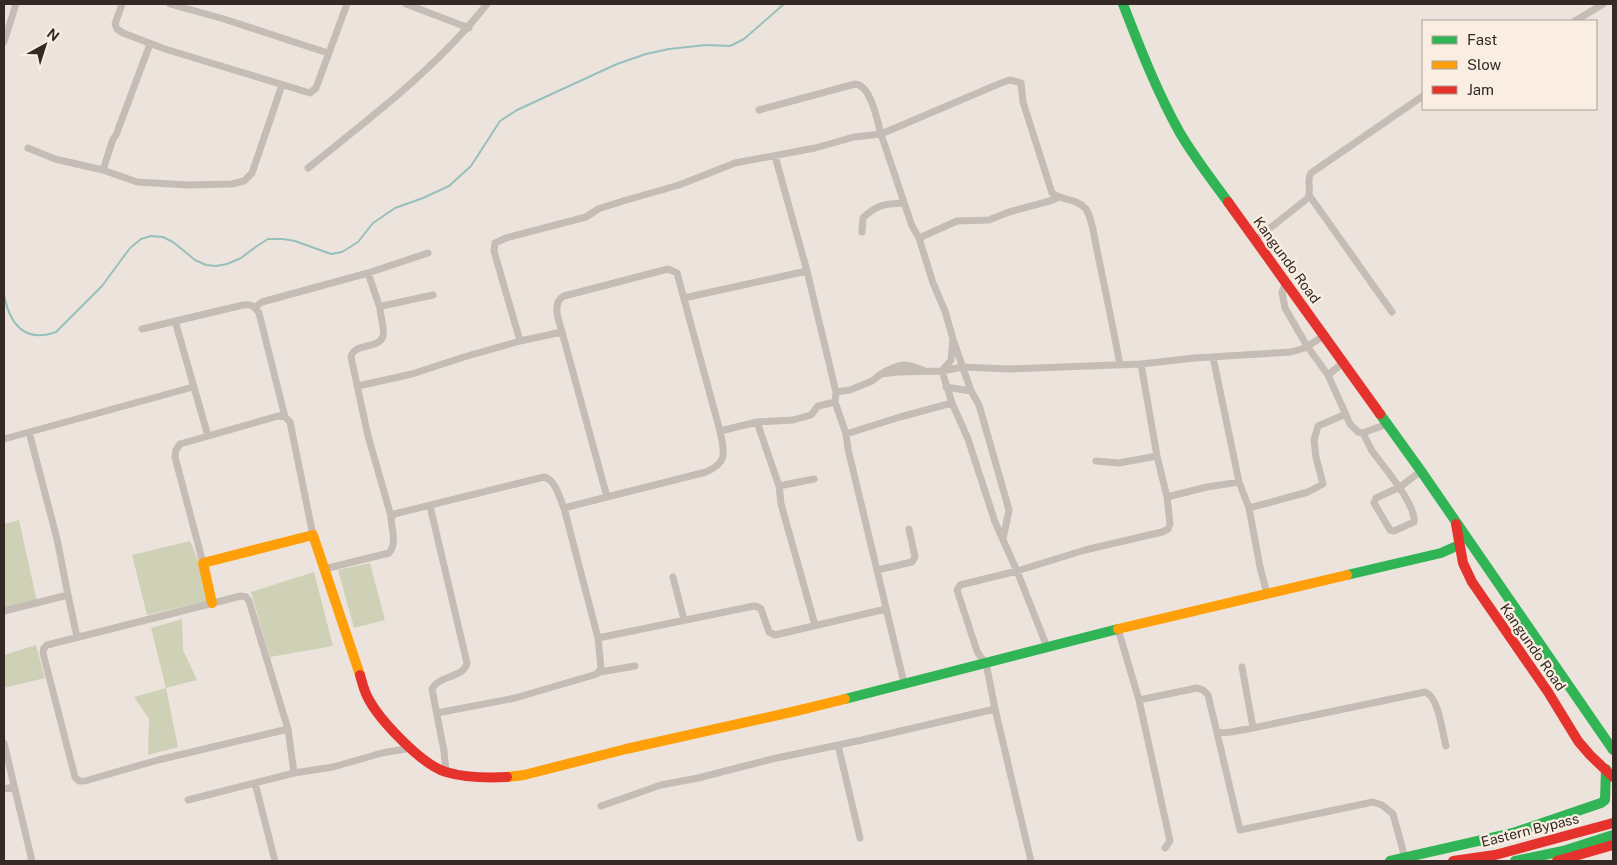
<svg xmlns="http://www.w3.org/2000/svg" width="1617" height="865" viewBox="0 0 1617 865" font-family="'Public Sans',sans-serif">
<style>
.green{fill:#ced1b5}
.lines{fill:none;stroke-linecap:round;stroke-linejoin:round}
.stream{stroke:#97c0bd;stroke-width:2}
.street{stroke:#c5bcb6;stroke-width:7}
.fast{stroke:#30b455;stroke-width:10}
.slow{stroke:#ff9f0a;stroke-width:10}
.jam{stroke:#e5322d;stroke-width:10}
.labels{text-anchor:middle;stroke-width:4.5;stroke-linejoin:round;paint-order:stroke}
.street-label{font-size:14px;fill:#352925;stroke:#faeee2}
</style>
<rect width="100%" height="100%" fill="#ece4dc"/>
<path class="green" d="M19,520L37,602L4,608V524Z
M190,541L202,570L208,601L147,615L132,555Z
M370,563L385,620L354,628L338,570Z
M314,572L333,646L270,657L251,592Z
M182,619L183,650L197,680L166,688L178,747L148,755L149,719L134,697L166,688L151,628Z
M36,645L45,678L4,688V655Z"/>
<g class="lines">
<path class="stream" d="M4,295C10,325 25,343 56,332L102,286L130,248L141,239L151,236L163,237L173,242L195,260L206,265L216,266L227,264L241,258L257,246L268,239H283L295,241L331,254L342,252L358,242L373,223L395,208L423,198L449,186L471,166L500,121L517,110L617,64L646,54L669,49L706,45L730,46L744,39L784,4"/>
<path class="street" d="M122,4L115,24L117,29L123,33L165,49L310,93L316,88L347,4
M170,4L224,19L328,53
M406,4L469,28
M1575,21L1603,4
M4,42L16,4
M759,110L855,84C871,85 877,120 881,134L1001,83L1010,80L1021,83L1023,102L1052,193C1062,201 1077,198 1086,209C1093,220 1094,238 1097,250C1105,289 1113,327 1120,365
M28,148L55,159L103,170L137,182L188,185L232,184L244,181L252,173L282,85
M308,168C371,117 437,68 487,4
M103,170L113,139L116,135L150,44
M1309,195L1392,312
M862,232L863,218C877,204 885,204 904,203
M919,238L957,221L989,220L1009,212L1053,200L1058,197
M1255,240L1308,198C1312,190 1306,181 1311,173L1423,96
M368,273L380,308
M1286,282L1282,292L1285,308L1307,346L1328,375L1350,424L1358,432L1363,433L1387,424
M684,298L807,271
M255,307L262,302L368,273L428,253
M175,321L208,436
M142,329L243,305C252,304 254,306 259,313L285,417
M520,341L494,251L495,243L506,238L586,217L598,209L623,201L679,185L735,163L815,148L854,137L881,134L912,226L919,238L933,283L945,311L953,339L951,360L942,371L952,403L968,439L995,522L1017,571L1047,647
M954,342L971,391
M884,372C903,363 904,363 923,370
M1328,375L1344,362
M358,386L412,374L464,357L520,341L562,332
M946,387L971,391L979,405L1009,510L1003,539
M836,392L850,390L872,381L881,374L898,372L942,371L963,367L1008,369L1141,364
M835,402L846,434L848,449L904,683
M757,422L779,486L781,504L815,625
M720,431L757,422L793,420L811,415L818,406L835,402L836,392L807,271L775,156
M29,432L57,539L68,595
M1363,433C1366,439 1369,445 1372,451C1383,466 1416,504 1414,522L1394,531L1390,530L1374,503L1376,498L1400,487L1421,471
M846,434L900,417L952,403
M4,439L193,387
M1096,461L1119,463L1157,456
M1239,482L1249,508L1260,567L1267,594
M779,486L814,479
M1167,497L1207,487L1239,482L1213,357
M430,506L467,663C464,678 439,675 432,689L444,751L446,772
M564,508L598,638L754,606L758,607L761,609L769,632L775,635L886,609
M1249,508L1308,492L1323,484L1316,457L1314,440L1318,426L1346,414
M391,516L368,436L351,357C354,342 379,350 383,336C385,328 380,317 380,308L382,306L433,295
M203,563L175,457L176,450L180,444L278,416L285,417L290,422L313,535
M324,569L389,553C397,544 392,530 391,519L394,514L544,477C556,480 559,497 564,508L607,497L562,332C559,321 551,303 564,296L668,269L677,273L720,431C724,452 729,462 706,472L607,497
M877,570L912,562L915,557L909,529
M673,577L684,620
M4,611L68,595L77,637
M1118,629L1139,700L1197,688L1203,690L1208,695L1240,830L1373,802L1382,805L1393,814L1405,858
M1242,667L1253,728
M600,672L635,666
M1139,700L1170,841L1165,848
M437,713L515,698L597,674L601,668L598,638
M288,729L249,601L246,597L241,596L47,645L44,648L43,653L75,777L79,781H85L158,760L288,729L294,773
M1217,733L1231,732L1253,728L1425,692C1439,697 1442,732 1446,746
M4,743L32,861
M838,745L860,838
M255,783L275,861
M4,789L14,787
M188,800L294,773L333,767L382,753L411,748
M601,806L661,785L698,778L772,759L862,740L995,709
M1031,861L995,709L986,663L980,656L977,651L957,590L960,585L1017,571L1085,550L1162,532L1168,529L1170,524L1167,497L1157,456L1141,364L1194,358L1291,352L1305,348L1325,335"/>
<path class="fast" d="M1123,4C1140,48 1157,92 1180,133C1194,157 1212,180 1228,202
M1380,414L1421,471L1613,750
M1347,575L1441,553L1459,545
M845,699L1118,629
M1390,861L1513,833L1601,803L1605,800L1606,769
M1515,861L1563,851L1613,835"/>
<path class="slow" d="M212,603L203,563L313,535L360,675
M1118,629L1347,575
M507,777L524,775L626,749L796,711L845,699"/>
<path class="jam" d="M1228,202L1380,414
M1456,524L1463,563L1472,582L1548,692L1578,741L1590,755L1613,777
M360,675C362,682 364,690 367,696C378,719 422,765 446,772C466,778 487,778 507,777
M1453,861L1495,855L1613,823
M1557,861L1613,845"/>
</g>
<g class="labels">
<g class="street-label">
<text transform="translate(1287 260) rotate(54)" y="5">Kangundo Road</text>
<text transform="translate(1533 647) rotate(55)" y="5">Kangundo Road</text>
<text transform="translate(1530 830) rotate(-14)" y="5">Eastern Bypass</text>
</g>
</g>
<rect width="1617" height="865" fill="none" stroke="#352925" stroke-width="10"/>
<rect x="1422" y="20" width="175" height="90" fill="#faeee2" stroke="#ab9f96"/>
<rect x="1432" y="36" width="25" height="8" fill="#30b455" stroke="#ab9f96"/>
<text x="1467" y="45" font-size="15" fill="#352925">Fast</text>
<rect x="1432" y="61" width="25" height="8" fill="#ff9f0a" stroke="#ab9f96"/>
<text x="1467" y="70" font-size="15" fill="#352925">Slow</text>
<rect x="1432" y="86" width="25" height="8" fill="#e5322d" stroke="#ab9f96"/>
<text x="1467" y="95" font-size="15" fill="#352925">Jam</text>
<g transform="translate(45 45) rotate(39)" stroke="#faeee2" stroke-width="4" paint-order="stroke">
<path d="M0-4L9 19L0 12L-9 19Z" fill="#352925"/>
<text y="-8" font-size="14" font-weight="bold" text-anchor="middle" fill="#352925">N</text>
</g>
</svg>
